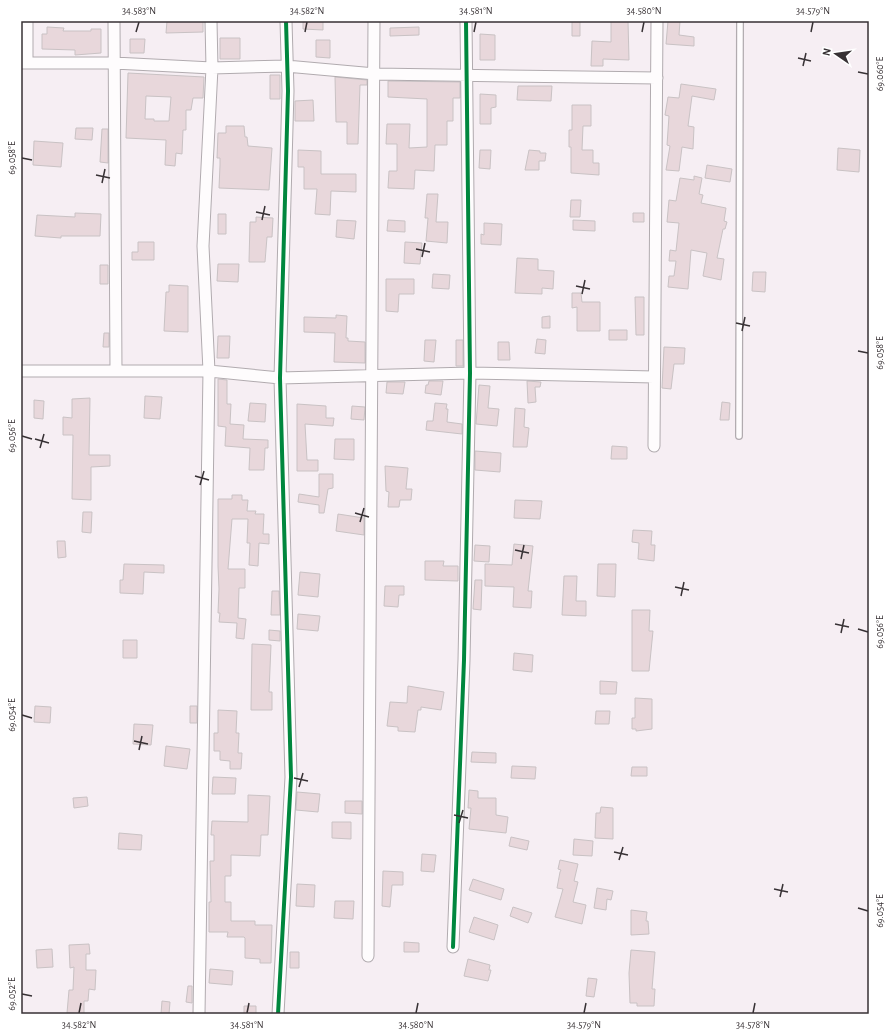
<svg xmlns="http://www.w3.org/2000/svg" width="890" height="1035" viewBox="0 0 890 1035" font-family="'Alegreya Sans',sans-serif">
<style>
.building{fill:#e8d7db;stroke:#c9c2c4;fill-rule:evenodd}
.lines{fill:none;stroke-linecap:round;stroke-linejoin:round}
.lane-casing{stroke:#b1abaf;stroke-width:8}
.street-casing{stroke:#b1abaf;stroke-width:13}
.lane{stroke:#fefcfd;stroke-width:5.5}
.street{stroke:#fefcfd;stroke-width:11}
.cycleway-casing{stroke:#fff;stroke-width:6}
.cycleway{stroke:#00873e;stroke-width:4}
.ticks{fill:none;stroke:#373134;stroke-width:1.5}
.neatline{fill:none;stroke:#373134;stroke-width:1.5}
.ticks-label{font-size:10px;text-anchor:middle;fill:#373134}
</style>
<rect width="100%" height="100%" fill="#f6eef3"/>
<path class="building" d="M167,21H203V32L166,33Z
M303,21H323V30L303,29Z
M572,21H580V36H572Z
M611,21H628L629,60L603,59V66H591L592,41L611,42Z
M668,21H680L679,35L694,37V46L666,44Z
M47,27L64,28L63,31H91V29H101V53L75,55V50L42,49V34H47Z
M419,27V35L390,36V28Z
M480,34L495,35V60H480Z
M220,38H240V59H220Z
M130,39H145L144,53H130Z
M316,40H330V58L316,57Z
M128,73L204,77L203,98H193L191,110H186V130H183L182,154L176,153L175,166L165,165L166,140L126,138ZM146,96L171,97L169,121H154V119H145Z
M270,75H280V99H270Z
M335,77L367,80V85H360L358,144H347V122H336Z
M388,81L460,82V98H453V121H447V145H435L434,171L415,170L414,189L388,188L389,171H397V144H386L387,124H410L409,148L427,147V99L388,97Z
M681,84L716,89L714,100L692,96L688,126L694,127L693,149L682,147L679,171L666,170L670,146L667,145L669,116L665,115L668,97L679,98Z
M518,86H552L551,101L517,100Z
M480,94L496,95V107L491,108V124H480Z
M313,100L314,121H295V101Z
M572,105H591V126H583L582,150H593V163H599V175L571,173V147H569V130H572Z
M226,126H244L245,137H247L248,146L272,148L269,190L219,188L220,165V158H217L218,133H226Z
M76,128H93L92,140L75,139Z
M102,129H108V163L100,162Z
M34,141L63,143L61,167L33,165Z
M838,148L860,150L859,172L837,170Z
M298,150L321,151V174H356V192L331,191L330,215L315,214L317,189H304V167H298Z
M480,150H491L490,169L479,168Z
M529,150L540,151V153H546L545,161H539V170H525Z
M707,165L732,169L730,182L705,178Z
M694,176L702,178L699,194L703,195L701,203L726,208L724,221L727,222L725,229H723L717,258L724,259L721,280L703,276L707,253L691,250L688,289L668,287L669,276H674L676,261H669L670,250L676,251L679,223L667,222L669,200L676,201L680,178L694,180Z
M427,194H438L436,222H448L447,243L426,241L428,218H425Z
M571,200H581L580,217H570Z
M75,213L101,214L100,236H61V238L35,236L37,215L75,217Z
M633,213H644V222H633Z
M218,214H226V234H218Z
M256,217L273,218L272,237H267L265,262H249L250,222H256Z
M337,220L356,221L354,239L336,237Z
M388,220L405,221V232L387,231Z
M573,220L595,221V231L573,230Z
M484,223L502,224L501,245L481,244V234L484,235Z
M138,242H154V260H132V252H138Z
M405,242L422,243L420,264L404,263Z
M517,258L538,259V270L554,271L553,289L542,288V294L515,293Z
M218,264H239L238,282L217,281Z
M100,265H108V284H100Z
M753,272H766L765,292L752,291Z
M433,274L450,275L449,289L432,288Z
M386,279H414V294H399L398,312L386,311Z
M169,285L188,286V332L164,331L166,292H169Z
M572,293H581L582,302H600V331H577V307L572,308Z
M635,297H644V335H636Z
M336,315L347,316L346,338H348V341L365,342V363L334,362L335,333L304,332V317L336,318Z
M550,316V328H542V317Z
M609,330H627V340H609Z
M104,333H109V347H103Z
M218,336H230L229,358H217Z
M537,339L546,340L545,354L535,353Z
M425,340H436L434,362L424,361Z
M456,340H463V366H456Z
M498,342H509L510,360H498Z
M664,347L685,348L684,364H674L671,389L662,388Z
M218,379L227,380V404H231L230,424L244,425L243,439L268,440V448H265L264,470H249L250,448L225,446L226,427L218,426Z
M429,381H443L441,395L425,393L426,385H428Z
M527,381L541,382L540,387H535L536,402L528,403Z
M387,382H405L403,394L386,393Z
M479,385L490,386L488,408L499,409L497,426L476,424Z
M145,396L162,397L160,419L144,418Z
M90,398L89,455H110V466L91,467V500L72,499L73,435H63V417L72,418V399Z
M34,400L44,401L43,419L34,418Z
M722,402L730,403L729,420H720Z
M250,403L266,404L265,422L248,421Z
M435,403L447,404L446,409H448L447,422L462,424V434L426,430L427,421H433Z
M297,404L326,406V418H334L333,426L305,424L307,460H318V471H297Z
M352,406L365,407L364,420L351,419Z
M515,408L525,409L524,427L529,428L527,447H513Z
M335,439H354V460L334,459Z
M612,446L627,447V459H611Z
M475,451L501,453L500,472L475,470Z
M385,466L408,468L406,489H412L411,500H400L399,507H388L389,492L386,491Z
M319,474H333V488L328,489L324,513H319V505L298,502L299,494L319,497Z
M232,495H242V500H248L247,511H256L255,514H264L263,534H269V544L259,543L258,566L249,565L250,543H247L248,519H232L228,569H245V588H239L238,618L246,619L244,639L236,638L237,623L219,622L220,613H218L219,589L218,566V499H232Z
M515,500L542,501L540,519L514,518Z
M83,512H92L91,533L82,532Z
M338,514L364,518V535L336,531Z
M633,530L652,531L651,545H655L654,561L638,559L639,543L632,542Z
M57,541H65L66,557L58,558Z
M514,544L533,546L528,591H532L531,608L513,607L514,587L485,586V564L512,565Z
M475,545L490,546L489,562L474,561Z
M425,561H444L443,566H458V581L425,580Z
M124,564L164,565V573L144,572L143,594L120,593V580H123Z
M598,564H616L615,597L597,596Z
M300,572L320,574L318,597L298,595Z
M564,576H577L576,601H586V616L562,615Z
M475,580H482L481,610L473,609Z
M385,586H404V595H399L398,607L384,606Z
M272,591H279L280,615H271Z
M632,610H650L649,631H653L649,671H632Z
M298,614L320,616L318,631L297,629Z
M269,630L280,631V641L269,640Z
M123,640H137V658H123Z
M252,644L271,645L269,692H272V710H251Z
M514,653L533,655L532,672L513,670Z
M600,681L617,682L616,694H600Z
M408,686L444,692L441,710L421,707V710H418L415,732L398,731V727L387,726L390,702L407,703Z
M635,698L652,699V729L636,731V729H632V718H635Z
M35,706L51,707L50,723L34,722Z
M190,706H197V723H190Z
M218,710L237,711L236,733H239L238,753H242L241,769H230V761L220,760V751H214V733H218Z
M596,711H610L609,724H595Z
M134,724L153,725L151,745L133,744Z
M166,746L190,749L187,769L164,766Z
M472,752L496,753V763L471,762Z
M512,766L536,767L535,779L511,778Z
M632,767H647V776H631Z
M213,777L236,778L235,794H212Z
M469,790L478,791V798H496V815L508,817L506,833L469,829L471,808H468Z
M297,792L320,794L318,812L296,810Z
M248,795L270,796L268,835H261L260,856L231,855V876H225V902H231V921H255V925H272L271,963H260V959L245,958V938L244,937H227L228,932H209V902H211L210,861H214V835H211L212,821L248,822Z
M87,797L88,806L74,808L73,798Z
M345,801H362V814L345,813Z
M601,807L613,808V839L595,838L596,813H600Z
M332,822H351V839L332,838Z
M119,833L142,835L141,850L118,849Z
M511,837L529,841L527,850L509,846Z
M574,839L593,841L592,856L573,855Z
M422,854L436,855L434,872L421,871Z
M560,860L578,864L574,881L578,882L573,902L586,905L582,924L555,917L563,889L557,888L560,872L561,870L558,869Z
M383,871L403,872V885H392L390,907L382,906Z
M473,879L504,889L501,900L469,890Z
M297,884L315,885L314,907L296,906Z
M597,888L613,891L611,900L607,899L606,910L594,908Z
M335,901H354L353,919L334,918Z
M513,907L532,913L528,923L510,916Z
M631,910L647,912L646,921H648L649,934L631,935Z
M474,917L498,925L494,940L469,932Z
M404,942L419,943V952H404Z
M89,944L90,954H86V970H96L95,990L89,989L88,1001H84V1014L67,1013L69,990H73L74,967L70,968L69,945Z
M52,949L53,967L37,968L36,950Z
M631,950L655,952L652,989H655L654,1006H637V1003H630L629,973Z
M290,952H299V968H290Z
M468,959L490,965L489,970H491L488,981L464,976Z
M210,969L233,971L232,985L209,983Z
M588,978L597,979L594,997L586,996Z
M188,986H192V1003L186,1002Z
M162,1001L170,1002L169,1014H161Z
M244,1006H256V1014H244Z"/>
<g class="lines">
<g class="lane-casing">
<path id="lane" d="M739,436L740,21"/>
</g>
<g class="street-casing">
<path id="street" d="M27,21V63
M114,21L116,371
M21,63H114L212,68L286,66L375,74L657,78
M21,371H209L280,378L470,373L654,377
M654,446L657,21
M453,947L464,660L470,373L466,21
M368,956L374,21
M199,1014L209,371L203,246L212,68L211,21
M278,1014L291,777L280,378L288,91L286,21"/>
</g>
<use href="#lane" class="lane"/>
<use href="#street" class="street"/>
<g class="cycleway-casing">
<path id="cycleway" d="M453,947L464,660L470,373L466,21
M278,1014L291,777L280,378L288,91L286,21"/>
</g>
<use href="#cycleway" class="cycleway"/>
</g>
<path class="ticks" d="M136,32L139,22M305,32L307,22M474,32L476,22M642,32L644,22M811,32L813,22M798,58L811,61M803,66L806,53M858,72L868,74M22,158L32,160M96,175L110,178M102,183L105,169M256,212L270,215M262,220L265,206M416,249L430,252M422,257L425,243M576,286L590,289M582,294L585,280M736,323L750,326M742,331L745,317M858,351L868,353M22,436L32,439M35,439L49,443M40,448L44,434M195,476L209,480M200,485L204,471M355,513L369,517M360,522L364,508M515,550L529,553M521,559L524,545M675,587L689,590M681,596L684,582M835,624L849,627M858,629L868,632M841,633L844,619M22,715L32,718M134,741L148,744M139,750L142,736M294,778L308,781M299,787L303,773M454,815L468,818M459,823L463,810M614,852L628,855M619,860L623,847M774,889L788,892M780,897L783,884M858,908L868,911M22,994L32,996M79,1013L81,1003M247,1013L249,1003M416,1013L418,1003M584,1013L586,1003M753,1013L755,1003"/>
<rect width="890" height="1035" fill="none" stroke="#ffffff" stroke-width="44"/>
<g transform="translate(836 54) rotate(283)" stroke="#ffffff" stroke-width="3" paint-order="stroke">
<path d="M0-3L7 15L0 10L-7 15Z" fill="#373134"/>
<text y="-6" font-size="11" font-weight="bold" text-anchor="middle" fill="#373134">N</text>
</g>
<rect x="22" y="22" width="846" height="991" class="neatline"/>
<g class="ticks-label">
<text x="139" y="14">34.583°N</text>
<text x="307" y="14">34.582°N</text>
<text x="476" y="14">34.581°N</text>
<text x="644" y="14">34.580°N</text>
<text x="813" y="14">34.579°N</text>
<text transform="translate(879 74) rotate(-90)" y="4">69.060°E</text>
<text transform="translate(11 158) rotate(-90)" y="4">69.058°E</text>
<text transform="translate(879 353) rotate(-90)" y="4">69.058°E</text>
<text transform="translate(11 436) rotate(-90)" y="4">69.056°E</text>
<text transform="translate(879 632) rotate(-90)" y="4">69.056°E</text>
<text transform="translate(11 715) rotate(-90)" y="4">69.054°E</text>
<text transform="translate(879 911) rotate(-90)" y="4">69.054°E</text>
<text transform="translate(11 994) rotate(-90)" y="4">69.052°E</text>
<text x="79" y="1028">34.582°N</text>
<text x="247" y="1028">34.581°N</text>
<text x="416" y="1028">34.580°N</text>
<text x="584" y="1028">34.579°N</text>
<text x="753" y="1028">34.578°N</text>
</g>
</svg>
